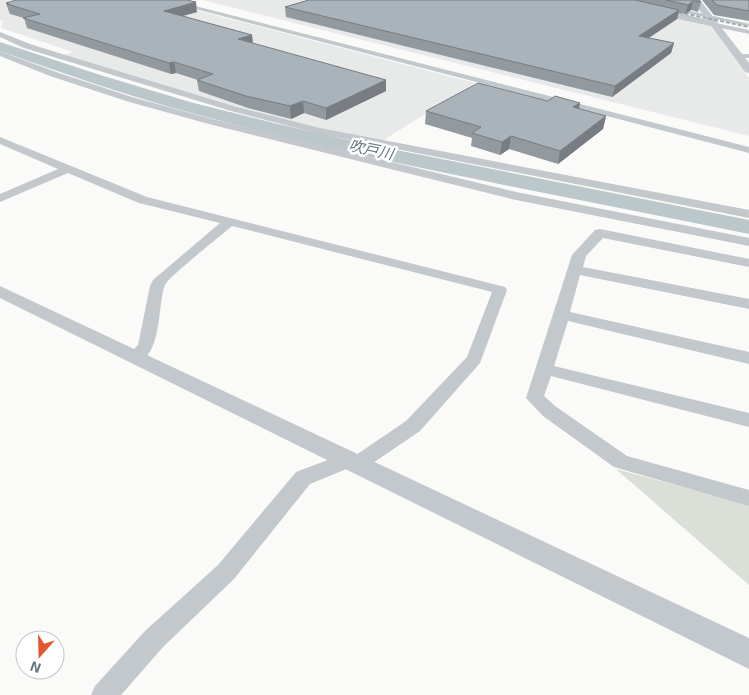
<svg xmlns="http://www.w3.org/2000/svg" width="749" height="695" viewBox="0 0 749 695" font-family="'Exo 2','Noto Sans JP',sans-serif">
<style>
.built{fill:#e8e9e9}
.green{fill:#dadfd7}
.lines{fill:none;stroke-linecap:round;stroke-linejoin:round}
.stream{stroke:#bbc7cb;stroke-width:2.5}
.river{fill:#bbc7cb;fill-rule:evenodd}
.minor{fill:#c3c8cc;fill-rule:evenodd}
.tertiary{fill:#c3c8cc;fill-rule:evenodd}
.rail{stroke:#a2aab0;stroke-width:2;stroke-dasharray:4 2;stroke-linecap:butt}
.wall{fill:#929a9f}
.shaded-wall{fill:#777d82}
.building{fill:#aab3b9;stroke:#777d82}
.labels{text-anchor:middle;stroke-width:5;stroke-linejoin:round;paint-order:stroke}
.far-water-label{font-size:15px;font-style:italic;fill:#60757c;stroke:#fff}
</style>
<rect width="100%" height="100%" fill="#fafaf8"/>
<path class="built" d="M0,0H157L475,83L382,141L281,120L63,55L73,52L1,28L3,21L0,20Z
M202,0H597L710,25L749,78V136Z"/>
<path class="green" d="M616,469L749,505V585Z"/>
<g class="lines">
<path class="stream" d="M684,11L749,25
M674,13L706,21"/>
<path class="river" d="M0,42L97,74L190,102L278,124L371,145L749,220V234C558,194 365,162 177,109C117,92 59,72 0,51Z"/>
<path class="minor" d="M161,0H172L749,147V153Z
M654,10L749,30V34L654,14Z
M0,32L30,44L62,54L237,107L320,128L749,210V218L320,134L231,111L24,48L0,37Z
M0,51L56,72L132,97L212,119L516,192L749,238V246L516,200L205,123L126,101L50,76L0,56Z
M735,54H749V58H735Z
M0,137L147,197L505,287L507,290L480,363L420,431L364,469L357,472L349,468L310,484L234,579L163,647L121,695H91L95,686L145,631L218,565L296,472L349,452L356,455L406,421L467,357L492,292L232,226C222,235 168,277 165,285C157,304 163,369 129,360L127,356L138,345L150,286L153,280L220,223L139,203L68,173L0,202V194L58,169L0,144Z
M600,229L749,259V267L603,238L586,256L583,267L749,299V309L580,275L570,312L749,352V364L568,321L554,366L749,413V427L551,376L544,396L555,406L627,456L749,490V506L614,467L543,416L526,398L572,255L595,230Z"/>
<path class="tertiary" d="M692,0H700L749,63V73L745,72Z
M0,286L749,638V669L0,298Z"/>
<path class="rail" d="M673,11L749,27"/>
</g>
<path class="wall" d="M306,0H699L701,2L698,12L691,10L685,14L679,13L677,19L649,38L674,43L671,53L612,97L286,17L285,7L308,0Z
M702,0H749V21L714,15Z
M6,3L197,12L182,16L252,35L253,44L386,80V91L326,120L304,113L291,119L248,108L199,91L197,80H198L176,73L171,74L27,28L24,18L10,14L9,12Z
M548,101L580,103L579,109L606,116L603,129L558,164L509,149L500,155L471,146L472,138L425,124L426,111Z"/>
<path class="shaded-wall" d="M693,1L691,10L685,14L688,5Z
M196,2L197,12L165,21L164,11Z
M679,10L677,19L636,46L639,36Z
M252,35L253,45L238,39Z
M674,43L671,53L612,97L615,86Z
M174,62L176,73L171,74L169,63Z
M386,80V91L326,120V108Z
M303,101L304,113L291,119L290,106Z
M580,103L578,115L573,107Z
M606,116L603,129L558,164L560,151Z
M511,136L509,149L500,155L502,142Z"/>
<path class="building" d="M16,0H187L196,2L164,11L252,35L238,39L386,80L326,108L303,101L290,106L246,96L197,80L213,74L174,62L169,63L23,18L40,14L7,4H9L6,3Z
M309,0H635L679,10L639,36L674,43L615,86L285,7Z
M666,0H699L701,2L693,1L688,5Z
M712,0H749V11L717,5Z
M478,83L548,101L555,96L580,103L573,107L606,116L560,151L511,136L502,142L472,133L481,127L426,111Z"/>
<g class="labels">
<g class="far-water-label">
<text transform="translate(371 150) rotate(12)" y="5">吹戸川</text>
</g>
</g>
<g transform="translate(40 655) rotate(200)"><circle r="24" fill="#ffffff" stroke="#c1c8cd"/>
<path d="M0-4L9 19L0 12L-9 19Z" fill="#e4572e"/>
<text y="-8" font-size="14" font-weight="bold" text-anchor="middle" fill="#657683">N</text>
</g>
</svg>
